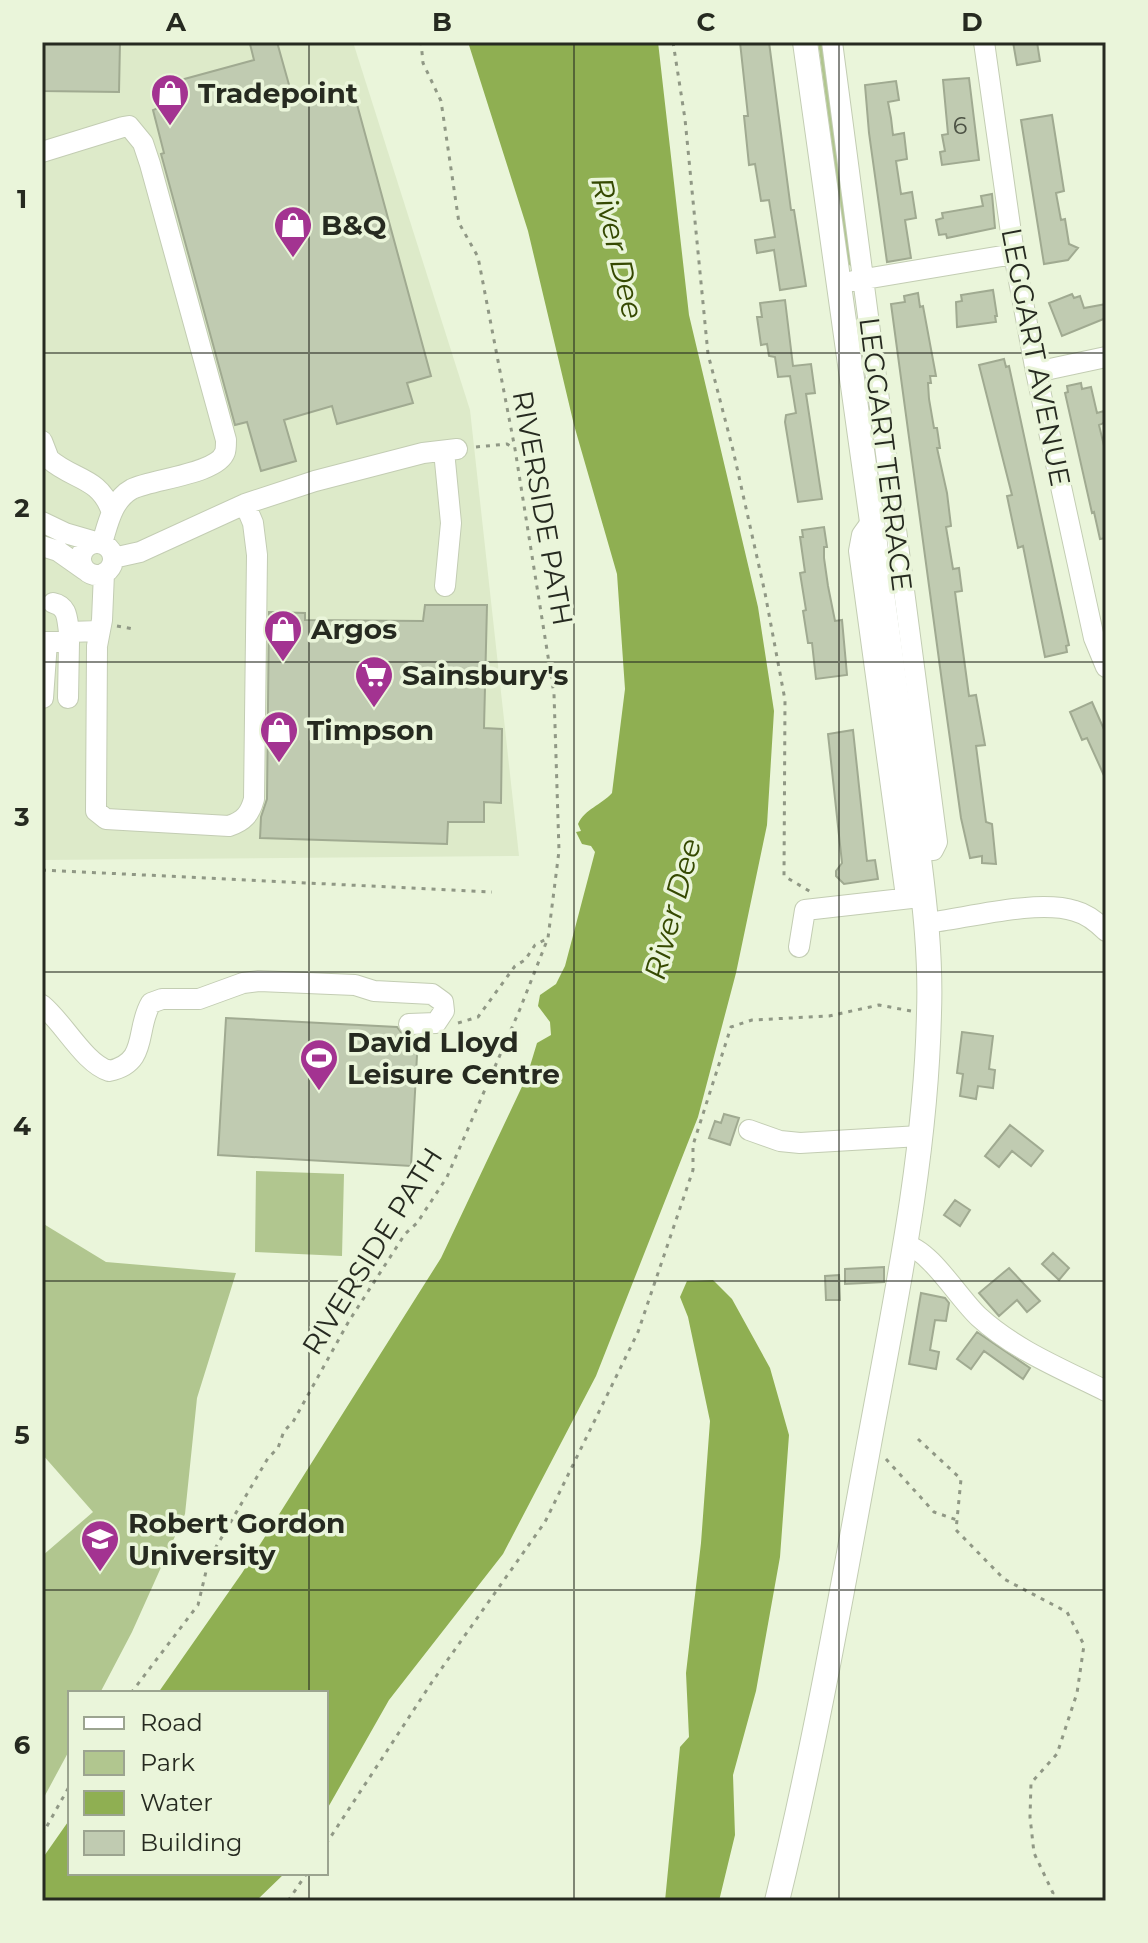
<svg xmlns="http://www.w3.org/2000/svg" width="1148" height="1943" viewBox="0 0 1148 1943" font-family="Montserrat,sans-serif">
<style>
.built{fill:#ddeac9}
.green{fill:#b1c68f}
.water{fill:#8faf52}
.building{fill:#c0cbb1;stroke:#a0aa91;stroke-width:2}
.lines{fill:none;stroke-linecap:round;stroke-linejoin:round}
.minor-casing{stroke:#c3cdb3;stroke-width:22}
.major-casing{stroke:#c3cdb3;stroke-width:26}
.path{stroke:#909885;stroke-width:3;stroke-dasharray:4 6;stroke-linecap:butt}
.minor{stroke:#fff;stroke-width:20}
.major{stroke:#fff;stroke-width:24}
.grid{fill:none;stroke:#262a20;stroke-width:2;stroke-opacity:0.55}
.labels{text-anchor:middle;stroke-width:7;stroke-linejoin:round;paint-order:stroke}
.number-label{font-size:24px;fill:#4c5244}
.poi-label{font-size:28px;font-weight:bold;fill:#262a20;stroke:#eaf5da;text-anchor:start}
.street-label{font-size:28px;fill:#262a20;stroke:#eaf5da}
.water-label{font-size:30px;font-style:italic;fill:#354901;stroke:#eaf5da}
.neatline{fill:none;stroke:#262a20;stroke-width:3}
.grid-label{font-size:26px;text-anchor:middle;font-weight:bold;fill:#262a20}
</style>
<rect width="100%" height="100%" fill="#eaf5da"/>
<path class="built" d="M42,42H353L470,410L519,856L42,860Z"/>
<path class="green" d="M818,42H825L853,268L848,264Z
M256,1171L344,1174L342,1256L255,1252Z
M42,1223L106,1262L236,1273L197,1398L185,1514L132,1632L100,1693H70V1749L42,1801V1556L93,1512L42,1454Z"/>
<path class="water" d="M468,42H658L689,315L758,607L774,711L767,825L736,973L698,1117L596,1376L503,1554L389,1700L326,1811V1693H158L242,1573L441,1258L527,1076L537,1043L551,1035L550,1022L538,1006L540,995L556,984L565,966L595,852L591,846L582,844L576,832L581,831L578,824C585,809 601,805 612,793L625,689L617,574L574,425L528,231Z
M713,1280L732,1299L770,1368L789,1435L780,1557L756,1691L733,1775L735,1835L719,1901H665L680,1747L689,1737L686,1673L701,1543L710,1421L688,1317L680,1297L687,1281Z
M70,1819V1873H285L256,1901H42V1859Z"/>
<path class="building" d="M42,42H120L119,92L42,91Z
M257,42H277L293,99L334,88L337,102L355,97L431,376L407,383L413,403L337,424L332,406L284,420L296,461L261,471L247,422L235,425L161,154L164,153L153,110L161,107L155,87L254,60L250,44Z
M740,42H769L791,210H794L806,286L780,290L774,250L757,253L755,240L775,237L769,200L761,201L755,164L749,165L744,116H748Z
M1013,42H1037L1040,61L1017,65Z
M969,78L979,160L942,165L940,152L945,151L942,135L948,134L943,80Z
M896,81L899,100L888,102L891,118L893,135L904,133L907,159L896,161L901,194L912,192L916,218L905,220L911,258L887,262L869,133L865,85Z
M1052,115L1064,191L1056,193L1061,220L1065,219L1069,244L1078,248L1068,260L1044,264L1021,120Z
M992,194L995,228L947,238L946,234L939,235L936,220L943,218L942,213L983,206L981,196Z
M993,290L997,316H995L996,322L957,327L956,302L962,301L961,295Z
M918,293L920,307L923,306L936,376H930L931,383H928L929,399L934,428H937L940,448H937L947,493L951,526L946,527L953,569L959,568L962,591L955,592L969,696L976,695L985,745L976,746L986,822L992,824L996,864L982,863V856L970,858L961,818L942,682L891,304L905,302L904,296Z
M1072,294L1074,298L1080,296L1084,308L1106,304V318L1062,336L1049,303Z
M785,300L793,366L811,364L815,393L806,394L822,499L798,502L785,422L786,415L796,413L790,376L778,377L775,357L769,356L767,344L761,345L757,317H762L760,303Z
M1004,359L1006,367L1009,366L1069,645L1066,646L1067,652L1045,657L1023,546L1018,548L1007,496L1012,495L979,365Z
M1081,383L1082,389L1091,387L1097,413L1104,411L1106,422L1099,425L1106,454V538L1100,539L1094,512L1092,513L1065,393L1068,392L1067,386Z
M824,527L827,547H824V558L828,586L835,621L842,620L847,675L816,679L812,643H808L803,611L806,610L800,573L805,572L800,537H803L802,530Z
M425,605H487L484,728L502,729L501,803L484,802V822H448L447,844L260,838L261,817L267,799L269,612L305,613V620L423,621Z
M1092,702L1106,734V780L1087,738L1082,740L1070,712Z
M853,730L867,861L875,860L878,879L844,884L836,876V871L842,863L828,734Z
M226,1018L397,1027L404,1036L418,1037L411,1166L218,1155Z
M962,1032L993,1036L989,1069L995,1070L993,1088L978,1086L976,1099L960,1096L963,1074L957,1073Z
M724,1114L739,1118L730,1145L709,1138L715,1121L721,1123Z
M1010,1125L1043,1151L1031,1166L1012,1151L999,1167L985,1156Z
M955,1200L970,1210L960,1226L944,1215Z
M1053,1253L1069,1268L1059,1280L1042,1264Z
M884,1267V1282L845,1284V1269Z
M1009,1268L1040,1301L1027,1312L1017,1300L999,1316L979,1293Z
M839,1275L840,1300H826L825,1276Z
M921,1293L945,1298L949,1303L946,1321L935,1320L930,1350L939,1352L936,1369L909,1364Z
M977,1332L1030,1368L1023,1379L984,1351L971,1369L957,1359Z"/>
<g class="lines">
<g class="minor-casing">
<path id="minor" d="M832,42L937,842L933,850L918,851
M984,42L1014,254L1036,372L1094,638L1106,667
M42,152L123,127L129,126L143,143L150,164L226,440C226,442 226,450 225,452C218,474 152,479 132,489C112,500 108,524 102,543
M853,281L1014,254
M1036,372L1106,357
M42,441L49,459C73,480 99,477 111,510
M444,451L451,523L445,586
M872,521L862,535L859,551L905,889L924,896
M42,522L65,533L96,542
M81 559a16 16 0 1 1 32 0a16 16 0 1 1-32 0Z
M42,546L58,551L85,570
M113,558L140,552L245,504L315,481L423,453L457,449
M104,573L102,620L97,646L96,811L106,819L229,826C244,821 250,814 254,799L257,555L253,523L245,504
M53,603C68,606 67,619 69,632
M42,642H69V632L99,631
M43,698L47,642
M68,698L69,642
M927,923C968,918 1037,899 1075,911C1087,914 1097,922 1106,931
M799,947L805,910L920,897
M42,1005C64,1023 84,1063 109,1071C149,1063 135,1029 151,1003L162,999H199L243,983L259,981L355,985L374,991L432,994L443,1002L444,1011L436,1023L409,1024
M749,1130L780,1141L800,1143L920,1136
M905,1245C930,1249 959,1299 979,1317C1015,1350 1062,1369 1106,1391"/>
</g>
<g class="major-casing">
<path id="major" d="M777,1901C814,1750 841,1597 869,1444C895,1302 926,1158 929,1013C931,959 925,905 918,851L805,42"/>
</g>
<path class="path" d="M673,42L685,119L708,354L733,450L765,593L785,700L784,876L811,892
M476,447L507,444L515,449
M117,626L133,629
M42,870L492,892
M458,1023L478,1017L515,966L525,960L535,945L548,938
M918,1439L961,1479L956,1530L1004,1579L1067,1612L1084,1645L1077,1693L1057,1754L1031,1783L1030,1817L1034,1853L1053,1893L1050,1901
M886,1459L934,1512L957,1520
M131,1693L198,1605L209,1559L268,1458L278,1448L284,1431L293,1422L349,1321L405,1234L417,1223L447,1177L520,1009L548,938L559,851L554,694L515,449L478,257L459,223L441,101L423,63L421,42
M42,1835L70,1785
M326,1844L432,1682L545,1522L638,1332L693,1170V1145L731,1027L752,1020L829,1016L879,1005L911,1011
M288,1901L307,1873"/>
<use href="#minor" class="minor"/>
<use href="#major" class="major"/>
</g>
<path class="grid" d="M309,42V1693M574,42V1901M839,42V1901M42,353H1106M42,662H1106M42,972H1106M42,1281H1106M42,1590H1106M309,1873V1901"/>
<defs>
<g id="shop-pin" transform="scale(2)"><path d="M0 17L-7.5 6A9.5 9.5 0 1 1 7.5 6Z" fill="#a33391" stroke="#eaf5da"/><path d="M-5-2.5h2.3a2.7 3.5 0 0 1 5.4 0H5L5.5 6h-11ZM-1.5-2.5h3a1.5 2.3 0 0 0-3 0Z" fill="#fff"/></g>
<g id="supermarket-pin" transform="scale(2)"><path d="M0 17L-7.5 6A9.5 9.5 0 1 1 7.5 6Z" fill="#a33391" stroke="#eaf5da"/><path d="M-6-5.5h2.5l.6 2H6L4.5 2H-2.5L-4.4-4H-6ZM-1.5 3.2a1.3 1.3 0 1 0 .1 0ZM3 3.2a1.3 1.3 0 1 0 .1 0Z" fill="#fff"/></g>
<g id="stadium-pin" transform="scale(2)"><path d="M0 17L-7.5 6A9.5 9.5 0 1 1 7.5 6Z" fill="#a33391" stroke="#eaf5da"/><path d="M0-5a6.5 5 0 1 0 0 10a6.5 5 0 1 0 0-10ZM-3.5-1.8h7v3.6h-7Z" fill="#fff"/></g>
<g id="university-pin" transform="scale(2)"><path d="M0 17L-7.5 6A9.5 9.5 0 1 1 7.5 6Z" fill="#a33391" stroke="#eaf5da"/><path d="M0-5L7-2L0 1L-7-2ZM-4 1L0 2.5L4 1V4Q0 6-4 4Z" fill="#fff"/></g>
</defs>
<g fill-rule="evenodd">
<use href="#shop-pin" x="170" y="93"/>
<use href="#shop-pin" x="293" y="225"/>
<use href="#shop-pin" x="283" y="629"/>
<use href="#supermarket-pin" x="374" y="675"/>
<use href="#shop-pin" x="279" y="730"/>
<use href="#stadium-pin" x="319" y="1058"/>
<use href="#university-pin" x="100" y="1539"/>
</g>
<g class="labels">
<g class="number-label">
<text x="960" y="134">6</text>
</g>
<g class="poi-label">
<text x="198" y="103">Tradepoint</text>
<text x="321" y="235">B&amp;Q</text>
<text x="311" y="639">Argos</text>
<text x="402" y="685">Sainsbury's</text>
<text x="307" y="740">Timpson</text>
<text x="347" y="1052">David Lloyd<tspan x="347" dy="32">Leisure Centre</tspan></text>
<text x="128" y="1533">Robert Gordon<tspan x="128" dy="32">University</tspan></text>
</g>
<g class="street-label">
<text transform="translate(1036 357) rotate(79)" y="10">LEGGART AVENUE</text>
<text transform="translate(886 454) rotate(83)" y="10">LEGGART TERRACE</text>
<text transform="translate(543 508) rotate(80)" y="10">RIVERSIDE PATH</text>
<text transform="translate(372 1251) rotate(-58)" y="10">RIVERSIDE PATH</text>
</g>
<g class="water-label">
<text transform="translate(617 248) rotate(77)" y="10">River Dee</text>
<text transform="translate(673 909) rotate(-75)" y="10">River Dee</text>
</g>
</g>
<rect width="1148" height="1943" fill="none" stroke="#eaf5da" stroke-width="88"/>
<rect x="68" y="1691" width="260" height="184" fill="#eaf5da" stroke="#9ca490" stroke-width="2"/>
<rect x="84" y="1717" width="40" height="12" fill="#ffffff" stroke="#9ca490" stroke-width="2"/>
<text x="140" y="1731" font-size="24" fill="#262a20">Road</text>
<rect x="84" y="1751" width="40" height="24" fill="#b1c68f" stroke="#9ca490" stroke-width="2"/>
<text x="140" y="1771" font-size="24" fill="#262a20">Park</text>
<rect x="84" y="1791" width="40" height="24" fill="#8faf52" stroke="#9ca490" stroke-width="2"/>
<text x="140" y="1811" font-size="24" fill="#262a20">Water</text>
<rect x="84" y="1831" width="40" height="24" fill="#c0cbb1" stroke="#9ca490" stroke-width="2"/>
<text x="140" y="1851" font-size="24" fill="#262a20">Building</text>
<rect x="44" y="44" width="1060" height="1855" class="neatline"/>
<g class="grid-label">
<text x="176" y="31">A</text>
<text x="442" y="31">B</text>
<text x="706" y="31">C</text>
<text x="972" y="31">D</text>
<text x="22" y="208">1</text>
<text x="22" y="517">2</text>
<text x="22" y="826">3</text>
<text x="22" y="1135">4</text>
<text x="22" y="1444">5</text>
<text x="22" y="1754">6</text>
</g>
</svg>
